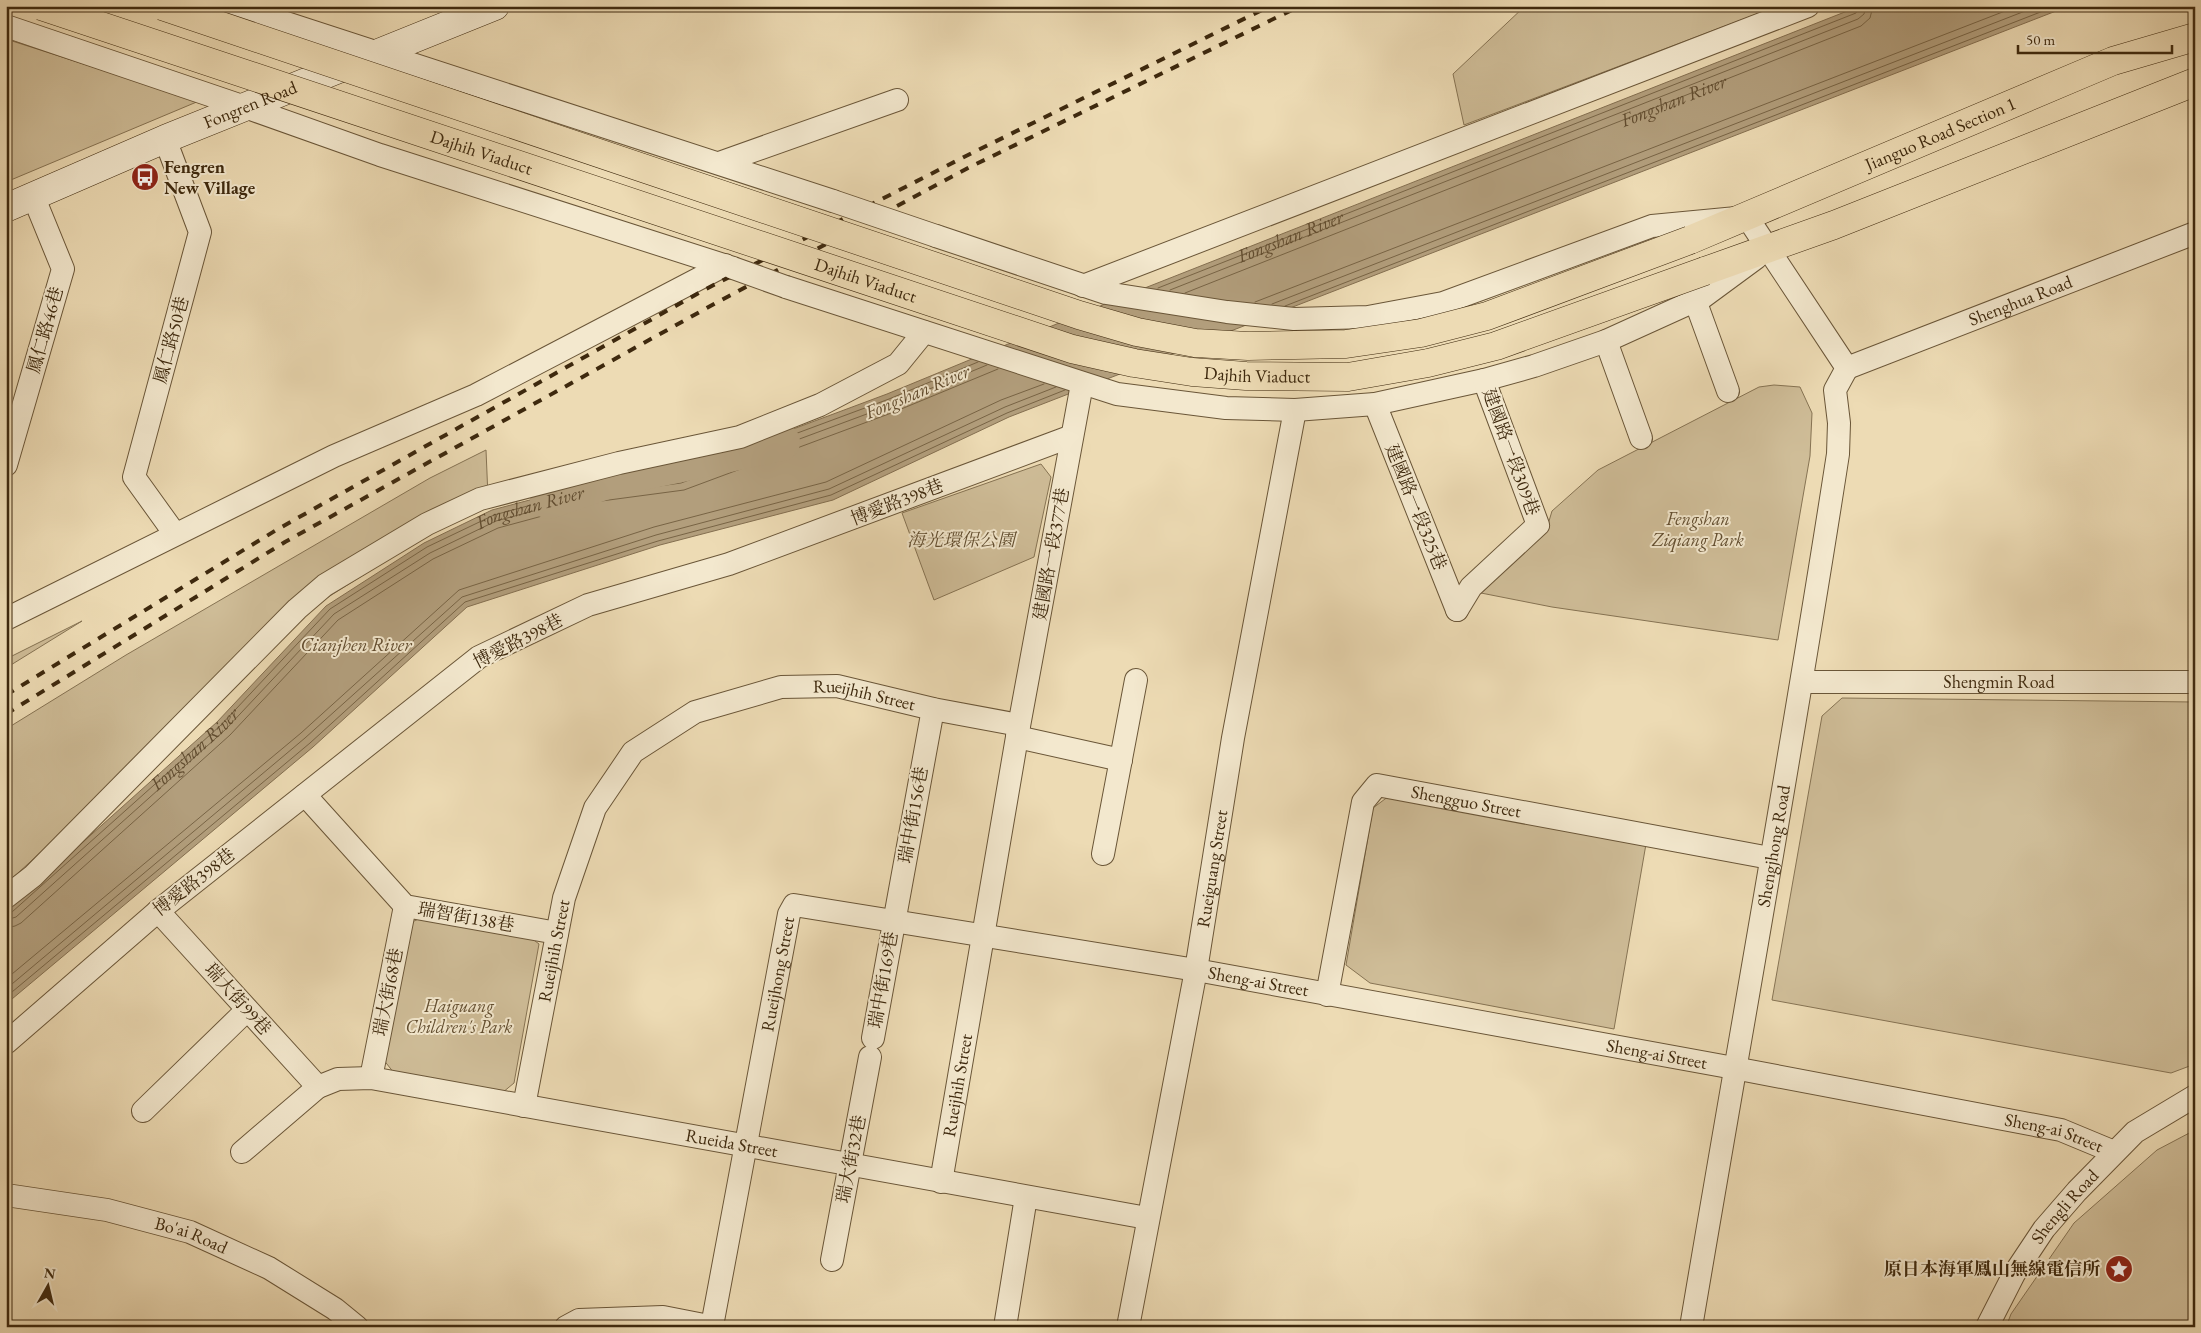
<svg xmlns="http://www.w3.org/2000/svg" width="2201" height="1333" viewBox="0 0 2201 1333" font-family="'EB Garamond','Noto Serif TC',serif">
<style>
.green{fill:#cfbd98;stroke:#867353}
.water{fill:#b29e7c;stroke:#846f50}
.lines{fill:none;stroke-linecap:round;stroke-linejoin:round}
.shore{stroke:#786445;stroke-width:1}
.river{stroke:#b29e7c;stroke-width:38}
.street-casing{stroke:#6a5638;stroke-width:24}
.secondary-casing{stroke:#3e290e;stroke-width:29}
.primary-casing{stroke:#3e290e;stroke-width:29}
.street{stroke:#f3e8ce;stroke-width:22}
.secondary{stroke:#f3e8ce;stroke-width:28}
.primary{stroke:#eddbb4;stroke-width:28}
.rail{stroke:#3e290e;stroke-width:4;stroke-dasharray:9 9;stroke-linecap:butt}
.street-bridge-casing{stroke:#6a5638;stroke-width:24;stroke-linecap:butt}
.primary-bridge-casing{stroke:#3e290e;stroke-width:29;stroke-linecap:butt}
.street-bridge{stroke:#f3e8ce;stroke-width:22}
.primary-bridge{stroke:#eddbb4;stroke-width:28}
.labels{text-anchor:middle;stroke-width:4;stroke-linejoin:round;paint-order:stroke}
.street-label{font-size:18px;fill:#3e290e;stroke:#f3e8ce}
.poi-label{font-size:18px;font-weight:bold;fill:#3e290e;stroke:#f3e8ce;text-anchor:start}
.park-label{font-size:18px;font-style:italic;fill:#624e30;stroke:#f3e8ce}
.water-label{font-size:19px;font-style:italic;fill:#614c2f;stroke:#f3e8ce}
</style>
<rect width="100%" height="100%" fill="#eddbb4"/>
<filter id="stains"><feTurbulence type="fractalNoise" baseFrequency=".004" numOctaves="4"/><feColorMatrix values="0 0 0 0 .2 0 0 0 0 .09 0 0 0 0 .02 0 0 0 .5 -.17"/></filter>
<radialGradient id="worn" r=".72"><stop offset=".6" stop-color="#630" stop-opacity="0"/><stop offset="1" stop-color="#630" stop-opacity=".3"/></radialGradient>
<path class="green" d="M1525,6H1767L1762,12L1464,125L1453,74Z
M6,39L199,101L6,182Z
M1774,385L1800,387L1812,413L1810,456L1778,640L1552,607L1481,593L1546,531L1552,511L1598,470L1759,387Z
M486,450L488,497L301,614L6,884V729L126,655L430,478Z
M1041,464L1051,477L1034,557L934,600L902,513Z
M82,621L6,668V659Z
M1842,698L2195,702V1064L2171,1073L1772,1000L1822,716Z
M1389,796L1646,844L1614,1029L1370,983L1346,965L1373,808Z
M425,916L526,934L539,944L514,1083L502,1093L394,1073L383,1059L412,922Z
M2195,1130V1327H2006L2011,1314L2074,1223L2157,1150Z"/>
<path class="water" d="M1860,6H2069L1009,417L833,500L660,545L467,607L313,747L6,1004V911L217,722L326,606L424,543L492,510L590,484L678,472L887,394L1122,297Z"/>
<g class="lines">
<g class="shore">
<path id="s1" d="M1158,288L1856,13L1860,6"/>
<path d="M1170,290L1858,19L1864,14L1866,6"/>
<path id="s2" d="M1185,293L1861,26L1870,18L1873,6"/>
<path d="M1255,302L2018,6"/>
<path d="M1272,304L2038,6"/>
<path d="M1285,306L2056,6"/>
<path id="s3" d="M6,914L12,912L220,726L330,609L427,547L494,515L591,489L679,477L889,399L978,362"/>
<path d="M6,920L16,917L225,730L334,614L430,553L496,521L593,495L681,483L891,405L987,365"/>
<path d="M6,928L15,926L21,923L230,735L338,620L433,559L498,528L594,502L684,490L894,412L998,369"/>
<path d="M6,979L301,733L459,590L654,527L826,482L1001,400L1044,384"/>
<path d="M6,989L305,738L462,597L656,535L829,489L1005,407L1056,387"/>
<path d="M6,997L310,743L465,602L658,541L831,495L1007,413L1065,390"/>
</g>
<path class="river" d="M549,500L615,477L781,442"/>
<g class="street-casing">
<g id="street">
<path d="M234,6L833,201"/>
<path d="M6,26L245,107L380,155L733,268"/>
<path d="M165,139L200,232L134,477L175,534"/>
<path d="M719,163L897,100"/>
<path d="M936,236L1106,293L1227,312L1294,319L1368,317L1443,303L1652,226L1747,217L1847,368"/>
<path d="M1083,286L1808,6"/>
<path d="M786,287L1117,394L1226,408L1295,410L1375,404L1484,380L1534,366L1606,341L1703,297L1756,258"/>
<path d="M1695,300L1728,391"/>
<path d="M1606,341L1641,438"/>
<path id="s4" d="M1847,368L2195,233"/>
<path d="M1375,404L1457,610"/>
<path d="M6,465L63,269L34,198"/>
<path d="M1457,610L1471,587L1538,525L1484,380"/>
<path d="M6,619L334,456L476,395L725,265"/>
<path id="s5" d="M1803,682H2195"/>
<path d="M1017,737L1121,760"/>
<path d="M305,795L405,906L557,933"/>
<path d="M1103,854L1136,680"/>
<path d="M6,897L33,876L297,609L325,585L427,524L480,499L619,463L740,437L820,405L898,364L924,332"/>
<path d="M158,911L318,1087"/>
<path id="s6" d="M1327,995L1363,802L1377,785L1770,858"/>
<path d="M873,1038L933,709"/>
<path d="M6,1043L158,911L479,657L588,605L729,564L1072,436"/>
<path d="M371,1078L405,906"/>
<path id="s7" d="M524,1106L564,898L595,808L633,752L695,712L781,687L837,686L933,709L1019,725"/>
<path d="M143,1111L247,1010"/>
<path id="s8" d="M242,1152L318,1087L338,1079L371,1078L1147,1218"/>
<path id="s9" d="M941,1182L1017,737L1082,384"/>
<path id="s10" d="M6,1195L107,1210L190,1232L269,1268L335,1309L357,1327"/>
<path d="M832,1260L870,1057"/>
<path id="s11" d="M712,1326L789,914L794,905L1196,970L1734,1068L2061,1130L2114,1152"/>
<path d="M566,1327L579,1320L663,1317L714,1327"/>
<path d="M1005,1327L1026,1197"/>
<path id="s12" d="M1128,1327L1196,970L1233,738L1295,410"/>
<path id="s13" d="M1691,1327C1740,1036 1793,746 1838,454L1839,423L1835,390L1847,368"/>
<path id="s14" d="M1987,1327L2014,1274L2044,1229L2077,1191L2135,1132L2195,1096"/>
</g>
</g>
<g class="secondary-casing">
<g id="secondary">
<path id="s15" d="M6,208L165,139L495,6"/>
</g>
</g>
<g class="primary-casing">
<g id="primary">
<path id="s16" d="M1690,240L2113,61L2195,37"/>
<path d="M1705,271L1834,225L2195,82"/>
</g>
</g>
<use href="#street" class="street"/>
<use href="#secondary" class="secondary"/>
<use href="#primary" class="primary"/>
<path class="rail" d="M6,695L278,529L704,290L964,157L1270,6
M6,714L285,542L714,304L968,168L1300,6"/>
<g class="street-bridge-casing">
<path id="street-bridge" d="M833,201L936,236
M733,268L786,287"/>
</g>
<g class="primary-bridge-casing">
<g id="primary-bridge">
<path id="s17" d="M41,6L1072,349L1134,363L1192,372L1246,376L1348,377L1428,363L1496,346L1705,271"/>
<path d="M162,6L1079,315L1137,332L1195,343L1248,346L1346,344L1421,333L1487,316L1690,240"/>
</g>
</g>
<use href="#street-bridge" class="street-bridge"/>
<use href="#primary-bridge" class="primary-bridge"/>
</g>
<defs>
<g id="bus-disc" transform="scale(1.4375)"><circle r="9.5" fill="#8f2418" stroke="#f3e8ce"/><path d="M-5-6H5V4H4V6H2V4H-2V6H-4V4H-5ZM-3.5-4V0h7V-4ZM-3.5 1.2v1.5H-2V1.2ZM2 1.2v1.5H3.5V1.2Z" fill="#fff"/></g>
<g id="sight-disc" transform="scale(1.4375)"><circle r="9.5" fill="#8f2418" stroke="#f3e8ce"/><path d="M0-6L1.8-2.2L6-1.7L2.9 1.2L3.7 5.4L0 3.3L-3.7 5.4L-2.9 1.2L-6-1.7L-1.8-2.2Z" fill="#fff"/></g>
</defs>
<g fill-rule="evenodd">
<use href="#bus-disc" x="145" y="177"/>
<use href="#sight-disc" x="2119" y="1269"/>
</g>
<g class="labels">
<g class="street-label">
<text dy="6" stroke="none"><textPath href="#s15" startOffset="265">Fongren Road</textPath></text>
<text dy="6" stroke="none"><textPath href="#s16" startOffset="272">Jianguo Road Section 1</textPath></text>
<text dy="6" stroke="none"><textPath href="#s17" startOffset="464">Dajhih Viaduct</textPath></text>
<text dy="6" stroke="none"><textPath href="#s17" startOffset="869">Dajhih Viaduct</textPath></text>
<text dy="6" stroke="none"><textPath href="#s4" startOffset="186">Shenghua Road</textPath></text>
<text transform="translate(45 330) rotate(-74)" y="6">鳳仁路46巷</text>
<text transform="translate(171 340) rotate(-75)" y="6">鳳仁路50巷</text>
<text dy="6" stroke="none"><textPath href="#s17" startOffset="1274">Dajhih Viaduct</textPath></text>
<text transform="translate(1511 452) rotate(70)" y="6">建國路一段309巷</text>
<text transform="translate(897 502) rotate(-21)" y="6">博愛路398巷</text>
<text transform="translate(1416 507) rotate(68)" y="6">建國路一段325巷</text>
<text transform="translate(1051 554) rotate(-80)" y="6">建國路一段377巷</text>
<text transform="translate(518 641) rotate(-27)" y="6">博愛路398巷</text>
<text dy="6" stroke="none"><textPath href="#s5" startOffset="196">Shengmin Road</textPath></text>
<text dy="6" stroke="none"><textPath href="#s7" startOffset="622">Rueijhih Street</textPath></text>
<text dy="6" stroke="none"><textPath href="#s6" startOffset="309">Shengguo Street</textPath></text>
<text transform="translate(913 815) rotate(-80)" y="6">瑞中街156巷</text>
<text dy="6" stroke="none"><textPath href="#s13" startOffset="488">Shengjhong Road</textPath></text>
<text dy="6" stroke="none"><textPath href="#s12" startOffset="466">Rueiguang Street</textPath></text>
<text transform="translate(194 882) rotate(-38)" y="6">博愛路398巷</text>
<text transform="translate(466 917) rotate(10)" y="6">瑞智街138巷</text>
<text dy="6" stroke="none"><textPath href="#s7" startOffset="158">Rueijhih Street</textPath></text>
<text dy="6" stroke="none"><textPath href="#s11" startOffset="358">Rueijhong Street</textPath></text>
<text transform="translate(883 980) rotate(-80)" y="6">瑞中街169巷</text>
<text dy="6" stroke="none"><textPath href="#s11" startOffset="900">Sheng-ai Street</textPath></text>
<text transform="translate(388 992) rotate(-79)" y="6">瑞大街68巷</text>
<text transform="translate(238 999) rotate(48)" y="6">瑞大街99巷</text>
<text dy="6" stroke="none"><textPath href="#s11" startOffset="1305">Sheng-ai Street</textPath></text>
<text dy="6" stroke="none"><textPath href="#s9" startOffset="98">Rueijhih Street</textPath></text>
<text dy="6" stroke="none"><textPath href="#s11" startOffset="1710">Sheng-ai Street</textPath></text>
<text dy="6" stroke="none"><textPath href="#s8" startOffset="521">Rueida Street</textPath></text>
<text transform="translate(851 1159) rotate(-79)" y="6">瑞大街32巷</text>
<text dy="6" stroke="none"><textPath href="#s14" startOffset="144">Shengli Road</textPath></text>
<text dy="6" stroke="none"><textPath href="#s10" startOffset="190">Bo'ai Road</textPath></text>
</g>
<g class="poi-label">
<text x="164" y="173">Fengren<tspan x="164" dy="21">New Village</tspan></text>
<text x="2100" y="1275" text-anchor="end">原日本海軍鳳山無線電信所</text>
</g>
<g class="park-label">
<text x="1698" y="525">Fengshan<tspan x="1698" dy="21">Ziqiang Park</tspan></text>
<text x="961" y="546">海光環保公園</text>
<text x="459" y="1012">Haiguang<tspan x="459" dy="21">Children's Park</tspan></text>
</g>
<g class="water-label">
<text dy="7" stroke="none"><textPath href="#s2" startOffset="525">Fongshan River</textPath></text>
<text dy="7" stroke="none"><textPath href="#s1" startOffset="142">Fongshan River</textPath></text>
<text transform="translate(917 391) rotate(-23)" y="7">Fongshan River</text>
<text dy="7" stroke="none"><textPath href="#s3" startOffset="672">Fongshan River</textPath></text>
<text x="356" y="651">Cianjhen River</text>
<text dy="7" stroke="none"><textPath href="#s3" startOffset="251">Fongshan River</textPath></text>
</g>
</g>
<rect width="2201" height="1333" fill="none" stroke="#eddbb4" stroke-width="25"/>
<rect x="8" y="8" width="2186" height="1318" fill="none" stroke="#3e290e" stroke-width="2.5"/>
<rect x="12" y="12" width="2176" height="1308" fill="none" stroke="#3e290e"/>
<g transform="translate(48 1286) rotate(8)" stroke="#f3e8ce" stroke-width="4" paint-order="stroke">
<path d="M0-4L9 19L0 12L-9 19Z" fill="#3e290e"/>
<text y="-8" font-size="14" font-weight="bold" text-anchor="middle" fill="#3e290e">N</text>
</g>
<path d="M2018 45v8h154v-8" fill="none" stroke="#3e290e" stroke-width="2.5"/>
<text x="2026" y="45" font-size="15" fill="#3e290e" stroke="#f3e8ce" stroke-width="4" paint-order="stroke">50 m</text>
<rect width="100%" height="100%" filter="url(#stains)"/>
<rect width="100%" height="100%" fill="url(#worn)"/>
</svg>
